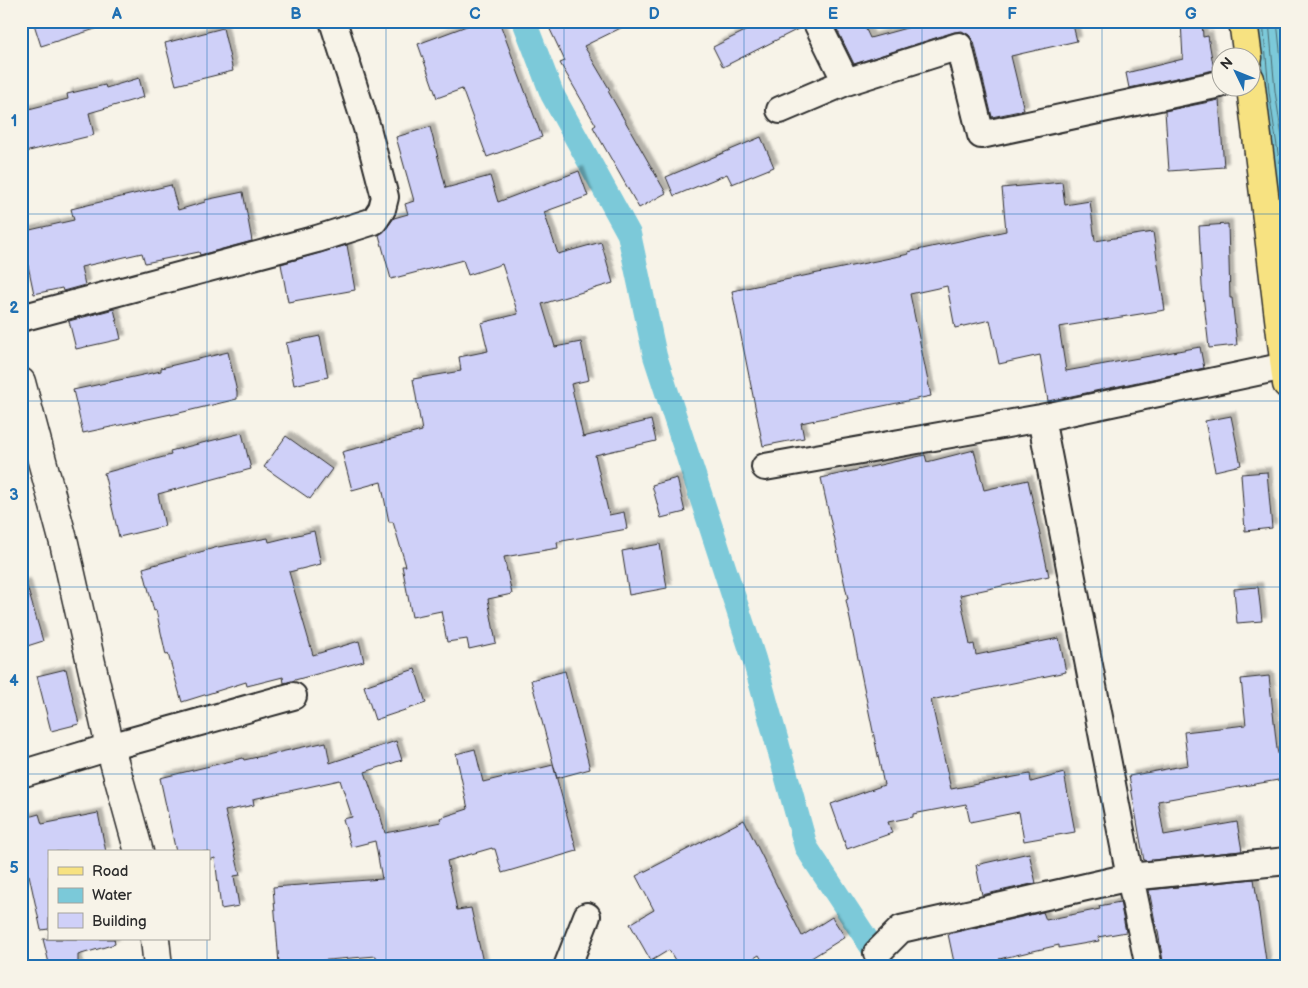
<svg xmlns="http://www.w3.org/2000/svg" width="1308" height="988" viewBox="0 0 1308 988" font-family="'Balsamiq Sans',sans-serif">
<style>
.water{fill:#7bc9d9;stroke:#5b8a93}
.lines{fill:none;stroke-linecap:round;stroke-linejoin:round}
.shore{stroke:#4b6a71;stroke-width:1}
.canal{stroke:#7bc9d9;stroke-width:24}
.building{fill:#cfd0f8;stroke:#2b2b2b;filter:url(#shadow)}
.street-casing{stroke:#2b2b2b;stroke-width:30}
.secondary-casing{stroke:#2b2b2b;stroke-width:31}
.primary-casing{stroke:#2b2b2b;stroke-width:31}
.street{stroke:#f7f3e8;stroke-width:26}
.secondary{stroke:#f7f3e8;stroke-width:28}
.primary{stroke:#f7e281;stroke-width:28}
.grid{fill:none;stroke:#1f6fb2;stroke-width:1;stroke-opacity:0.55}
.neatline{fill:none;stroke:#1f6fb2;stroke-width:2}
.grid-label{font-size:16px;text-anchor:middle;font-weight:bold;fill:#1f6fb2}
</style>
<defs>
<filter id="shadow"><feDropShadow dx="4.5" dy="-4.5" stdDeviation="1" flood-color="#0004"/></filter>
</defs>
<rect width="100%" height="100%" fill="#f7f3e8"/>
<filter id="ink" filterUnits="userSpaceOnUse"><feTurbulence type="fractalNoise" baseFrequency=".02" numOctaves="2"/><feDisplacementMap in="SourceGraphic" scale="10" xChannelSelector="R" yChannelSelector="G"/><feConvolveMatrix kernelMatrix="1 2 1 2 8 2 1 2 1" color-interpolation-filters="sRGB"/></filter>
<g filter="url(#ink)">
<path class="water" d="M1258,21H1287V249L1264,92Z"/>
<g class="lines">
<path class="shore" d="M1263,21L1269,92L1287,214
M1269,21L1275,91L1287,170
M1277,21L1287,117"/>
<path class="canal" d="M524,21L552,94L629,234L655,356L754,659L806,847L885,967"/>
</g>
<path class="building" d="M33,21H107L108,25L41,46Z
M480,21H499L542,137L487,157L462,89L437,98L418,44Z
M546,21H635L584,46L610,90L608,91L666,193L639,208L593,127L596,125L560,63L565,61Z
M765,21H801L802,27L723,67L713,47Z
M833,21H862L870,38L932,21H1021L1022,25L1042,21H1072L1077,41L1011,56L1024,110L992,117L974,42L969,35L962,31L954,32L854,64Z
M1181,21H1202L1203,37L1208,36L1214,70L1129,88L1126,73L1183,59Z
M223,28L233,71L176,85L165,43Z
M139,78L144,97L89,113L94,135L25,152L21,136V111L68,99L67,94L105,85L106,88Z
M1219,100L1224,167L1169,171L1165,111Z
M430,127L446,188L490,176L498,202L579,171L588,196L544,212L558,254L601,242L613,283L542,304L555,347L581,342L589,380L571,384L583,437L651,420L656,441L595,455L609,515L624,512L627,529L557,542L558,548L504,557L512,594L488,599L496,643L469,649L467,639L447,642L441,611L412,617L402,566H406L393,522H389L381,482L352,490L342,452L422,431L413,379L461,371L459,357L488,351L481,323L518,314L502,264L468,275L463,260L391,279L379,235L386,229L394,218L408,214L405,204L414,201L396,137Z
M761,137L774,167L732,184L727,174L674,196L666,177Z
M1062,182L1065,205L1090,201L1095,241L1153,232L1165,310L1059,327L1066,371L1200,347L1204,368L1048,401L1040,355L999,364L990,320L955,328L947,286L910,294L931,396L801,423L804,438L763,446L732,291L909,254L908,252L1006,231L1002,188Z
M171,185L178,210L205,202V200L243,192L252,241L200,255L199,252L145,263L142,253L81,267L85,285L63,291L62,288L34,294L21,232L74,220L71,209Z
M1228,224L1230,298H1232L1237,345L1209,348L1202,286L1199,226Z
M347,245L355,290L288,302L281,264Z
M114,309L121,339L76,349L69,321Z
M320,336L328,377L294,385L286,343Z
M228,352L237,392V399L171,415V414L83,433L73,390L161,371V368Z
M1231,416L1241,465L1215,471L1205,421Z
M242,433L251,469L158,494L165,526L119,537L104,473L171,455L170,451Z
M286,436L332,469L310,499L264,467Z
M974,450L984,490L1028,480L1049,576L960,595L970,645L974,644L976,655L1059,638L1066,672L931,700L951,789L1030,774L1031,782L1064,773L1075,832L1024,841L1019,812L970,822L966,804L913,814V817L888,822L892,833L847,849L831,804L884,785L846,600L848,599L821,478L925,455L927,462Z
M1267,472L1272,528L1245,531L1241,474Z
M677,478L685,512L661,518L652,485Z
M314,531L321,564L289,572L313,655L359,641L364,661L284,683L283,677L247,686L246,682L182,702L168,654L166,655L156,610L154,611L143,568L218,547L268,538L269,542Z
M660,544L667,588L629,595L622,551Z
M26,583L43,641L21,648V584Z
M1258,587L1262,621L1237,623L1234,589Z
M66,669L79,724L51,731L37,676Z
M415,669L426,703L375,720L364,686Z
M565,671L590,769L557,778L531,680Z
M1269,676L1277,749L1284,779L1158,801L1164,835L1237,822L1242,851L1144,861L1129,776L1188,765L1184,732L1246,725L1241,679Z
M396,741L402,760L365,772L378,810H379L385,833L441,822L440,818L468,809L456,754L475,749L483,782L553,765L577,851L502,873L495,849H492V848L447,861L457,910L471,908L484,967H378L376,956L279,964L273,887L382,879L375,841L351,847L343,819L352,817L340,780L253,799L254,805L225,811L240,875L234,876L239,906L221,909L215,858L209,860V852H176L160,778L243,758L244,760L326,742L330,763Z
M98,813L106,852H49V929L41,930L29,875L21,877V819L39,814L42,824Z
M744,820L802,936L832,917L845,937L797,967H766L759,955L739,967H679L669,950L651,961L630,924L654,910L636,876Z
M1029,853L1036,883L982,895L976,865Z
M1254,879L1267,967H1164L1157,926L1156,927L1149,890Z
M1120,902L1126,932L1098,937L1099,941L1059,948V945L999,959L1001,967H955L948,934L1043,912L1046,920L1100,909L1099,906Z
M43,939H114L115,944L78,955V967H50Z"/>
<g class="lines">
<g class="street-casing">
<path id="street" d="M816,21L846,82
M780,110L846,82L959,46L981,135L1220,84
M21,318L317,239L374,221L382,209L385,197L367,128L333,21
M1041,418L1130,877L1149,967
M765,467L1041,418L1285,366
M21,774L110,747L293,696
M877,953L901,929L1130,877L1287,861
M567,967L587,916"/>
</g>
<g class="secondary-casing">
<path id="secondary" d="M21,382L64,543L110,747L139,852
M155,939L158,967"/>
</g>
<g class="primary-casing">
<path id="primary" d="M1243,21L1248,58
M1250,79L1287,384"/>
</g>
<use href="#street" class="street"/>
<use href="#secondary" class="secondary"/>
<use href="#primary" class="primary"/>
</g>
</g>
<path class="grid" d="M207,21V852M386,21V967M564,21V967M744,21V967M922,21V967M1102,21V967M21,214H1287M21,401H1287M21,587H1287M21,774H1287M207,939V967"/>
<rect width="1308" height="988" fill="none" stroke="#f7f3e8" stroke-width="55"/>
<rect x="48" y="850" width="162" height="90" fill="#f7f3e8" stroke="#a5a39c"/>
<rect x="58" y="867" width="25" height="8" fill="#f7e281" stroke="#a5a39c"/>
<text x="92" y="876" font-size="15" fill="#2b2b2b">Road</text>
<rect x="58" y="888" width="25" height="15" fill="#7bc9d9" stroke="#a5a39c"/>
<text x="92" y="900" font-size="15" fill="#2b2b2b">Water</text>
<rect x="58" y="913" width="25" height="15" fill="#cfd0f8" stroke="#a5a39c"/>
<text x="92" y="926" font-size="15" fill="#2b2b2b">Building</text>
<g transform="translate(1236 72) rotate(313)"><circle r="24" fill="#f7f3e8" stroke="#a5a39c"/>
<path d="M0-4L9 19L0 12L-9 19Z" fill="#1f6fb2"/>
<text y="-8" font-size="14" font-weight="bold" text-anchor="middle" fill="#2b2b2b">N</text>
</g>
<rect x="28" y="28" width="1252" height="932" class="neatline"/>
<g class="grid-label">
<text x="117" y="19">A</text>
<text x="296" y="19">B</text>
<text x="475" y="19">C</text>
<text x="654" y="19">D</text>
<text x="833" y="19">E</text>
<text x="1012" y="19">F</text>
<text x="1191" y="19">G</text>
<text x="14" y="126">1</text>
<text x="14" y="313">2</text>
<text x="14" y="500">3</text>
<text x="14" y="686">4</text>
<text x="14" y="873">5</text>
</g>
</svg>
